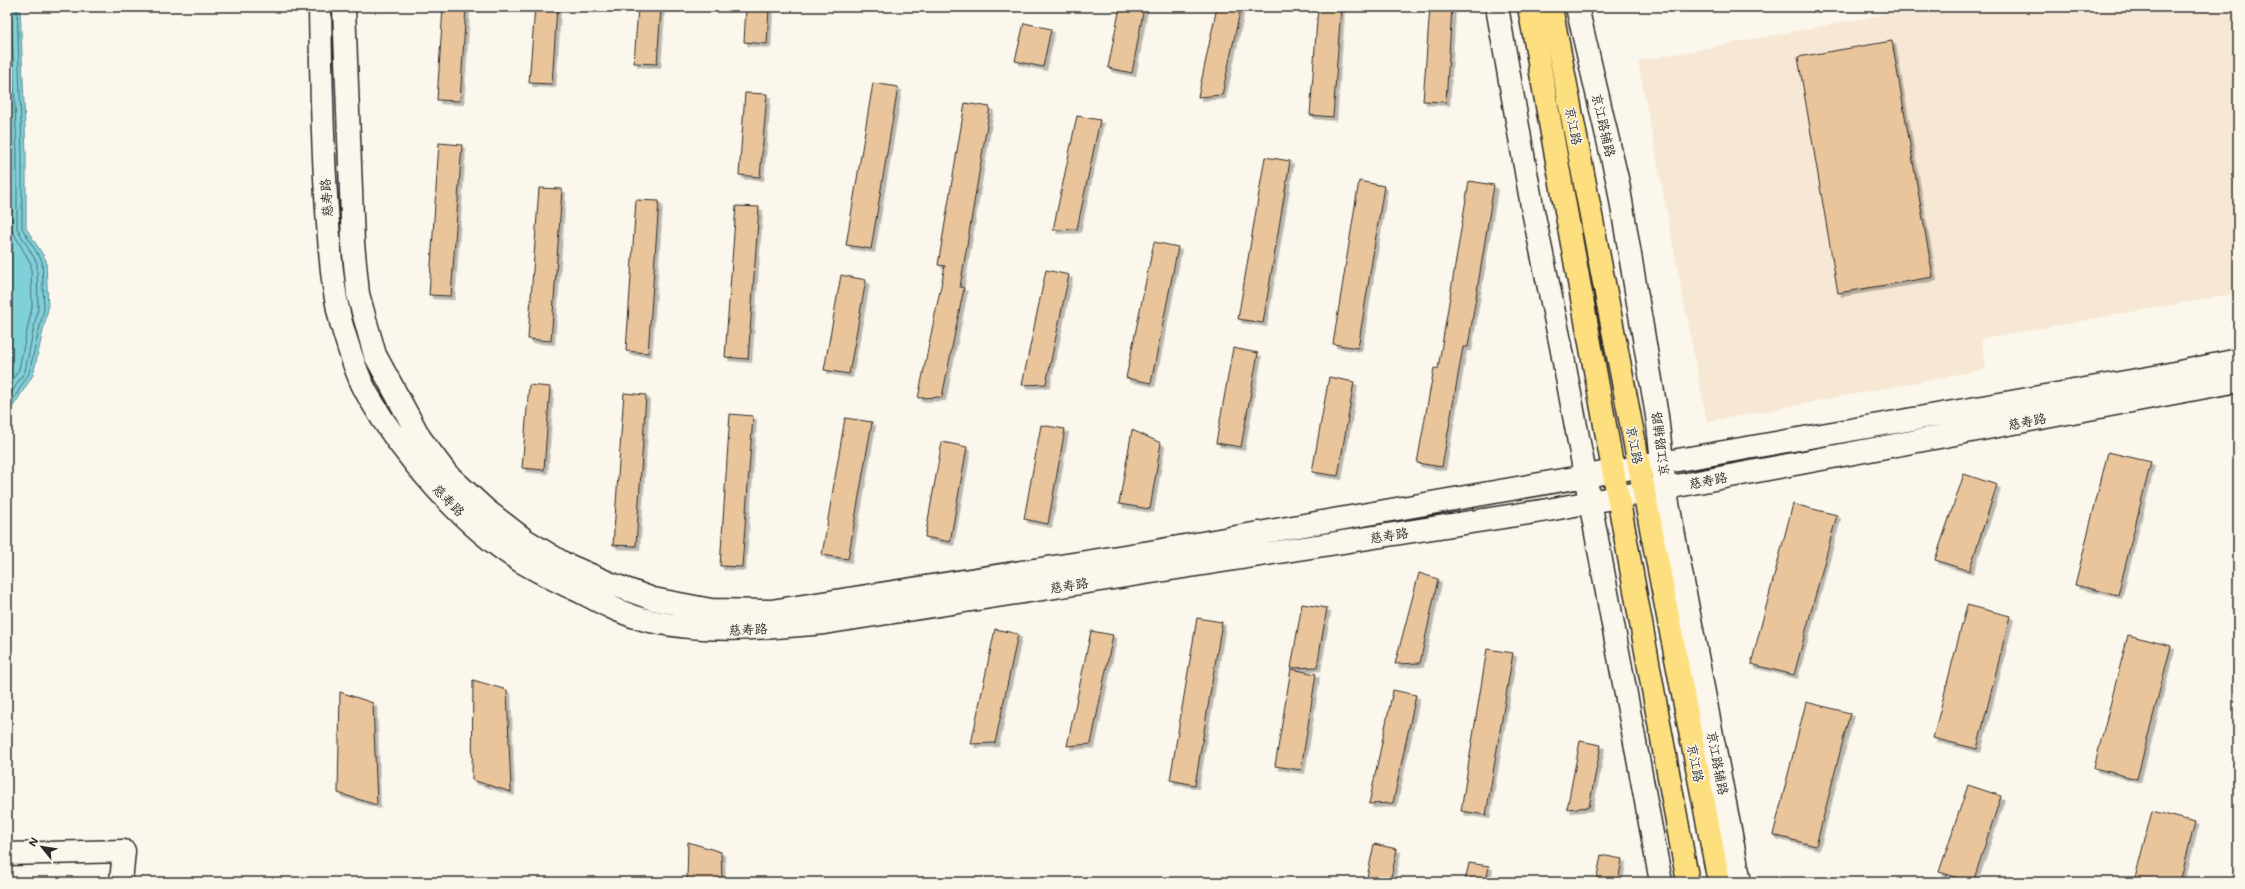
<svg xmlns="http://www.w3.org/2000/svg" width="2245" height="889" viewBox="0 0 2245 889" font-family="Mali,'LXGW WenKai TC',sans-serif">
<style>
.built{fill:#f6e8d4}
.water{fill:#7fd0d9;stroke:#5d8e93}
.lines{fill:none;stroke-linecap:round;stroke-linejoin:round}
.shore{stroke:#4d6d71;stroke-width:1}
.building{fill:#eac59b;stroke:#2b2b2b;filter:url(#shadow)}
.minor-casing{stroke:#2b2b2b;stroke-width:25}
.major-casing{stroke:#2b2b2b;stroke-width:25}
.minor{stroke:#fbf7ec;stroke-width:22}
.major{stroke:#fedf80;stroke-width:22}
.labels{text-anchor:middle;stroke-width:3;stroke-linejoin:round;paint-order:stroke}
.street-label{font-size:13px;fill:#2b2b2b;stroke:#fbf7ec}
</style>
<defs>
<filter id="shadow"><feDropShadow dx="3.5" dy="3.5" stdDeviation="0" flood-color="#0004"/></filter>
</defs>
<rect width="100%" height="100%" fill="#fbf7ec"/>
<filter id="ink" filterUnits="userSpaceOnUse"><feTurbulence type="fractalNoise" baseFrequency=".025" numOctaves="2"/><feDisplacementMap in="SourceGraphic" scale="8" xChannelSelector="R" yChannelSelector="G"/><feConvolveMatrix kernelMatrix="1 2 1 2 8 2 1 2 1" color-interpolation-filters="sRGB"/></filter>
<g filter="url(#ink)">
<path class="built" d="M1922,7H2238V293L1981,339L1986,369L1707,422L1638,61Z"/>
<path class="water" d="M7,7H20L26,153V228L46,260L48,309L33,375L7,416Z"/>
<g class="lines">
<path class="shore" d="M7,47L11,153L12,230L31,264L32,307L19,369L7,389
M7,400L25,371L38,308L37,263L17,228V153L11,7
M7,410L29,373L44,309L42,261L22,228V153L17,7"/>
</g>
<path class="building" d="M443,7H466L460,101L437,100Z
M535,7H557L552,84L529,83Z
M638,7H661L657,64L634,63Z
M746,7H769L767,44L744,42Z
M1120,7H1144L1132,73L1108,68Z
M1217,7H1241L1222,95L1198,97Z
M1318,7H1341L1333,117L1310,115Z
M1430,7H1452L1446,102L1423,101Z
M1024,23L1051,29L1043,67L1015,61Z
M1892,41L1933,277L1838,293L1798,57Z
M873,83L898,87L871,249L846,245Z
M745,93L767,94L760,177L739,175Z
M965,103L990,107L960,287L964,288L942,397L918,398L945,266L938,265Z
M1077,116L1100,120L1077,229L1053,230Z
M439,143L462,145L451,296L429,295Z
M1265,157L1290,161L1263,323L1238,319Z
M1359,181L1384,186L1358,348L1333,344Z
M1469,181L1494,185L1468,347H1463L1442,467L1417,463L1434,368L1438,369Z
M539,188L562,189L551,341L528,339Z
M636,200L659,201L648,353L626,351Z
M736,206L759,207L748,359L725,357Z
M1154,242L1178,247L1151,383L1126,378Z
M1046,270L1069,275L1046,384L1022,385Z
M841,275L866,280L849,374L824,370Z
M1233,348L1258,353L1241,447L1216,443Z
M1329,377L1354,382L1338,476L1312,472Z
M529,385L550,387L544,470L522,468Z
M624,393L646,395L636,546L613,545Z
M730,414L753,416L742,567L720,566Z
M845,418L872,422L848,559L822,555Z
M1041,425L1065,429L1048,524L1024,519Z
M1132,430L1161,443L1150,509L1119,504Z
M942,442L967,447L950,542L925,537Z
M2108,452L2151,462L2118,595L2075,585Z
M1964,474L1997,485L1969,571L1935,560Z
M1793,504L1837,515L1794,675L1751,664Z
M1419,573L1438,579L1420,663L1395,664Z
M1302,604L1327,608L1317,667L1291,668Z
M1967,605L2010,616L1977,749L1933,738Z
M1197,618L1222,622L1195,785L1170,780Z
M995,629L1018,634L995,743L971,744Z
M1091,631L1113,635L1091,744L1067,746Z
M2128,635L2171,646L2137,779L2094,768Z
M1487,649L1513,653L1486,815L1461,811Z
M1291,669L1316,674L1301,770L1275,766Z
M473,680L507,690L511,792L472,780Z
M1393,690L1416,695L1393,803L1369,804Z
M340,692L373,703L377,805L338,793Z
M1806,702L1850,713L1816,846L1773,835Z
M1580,741L1601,745L1589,807L1567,809Z
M1968,785L2001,796L1973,882L1939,872Z
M2152,811L2195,822L2180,882H2134Z
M688,842L721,852L722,882H687Z
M1374,844L1397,849L1390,882H1366Z
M1601,855L1622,859L1618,882H1596Z
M1469,863L1489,866L1486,882H1465Z"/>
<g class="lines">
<g class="minor-casing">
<path id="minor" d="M320,7C321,75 322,142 327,210C330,251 332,296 345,336C351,355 358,379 369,397C402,455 464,527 522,562C541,573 561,583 581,592C602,603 626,616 650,621C709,634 765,628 824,623L1548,510L2238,381
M344,7L353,243L358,294L375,355L420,438L447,474L486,510L525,540L563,563L609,583L653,599L711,610L771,611L1150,552L2160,376L2238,360
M1497,7L1532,206L1561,346L1661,882
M1577,7L1618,183L1657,416L1665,488L1740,882
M7,854L124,851L121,882"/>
</g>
<g class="major-casing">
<path id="major" d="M1529,7L1688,882
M1551,7L1719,882"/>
</g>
<use href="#minor" class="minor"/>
<use href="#major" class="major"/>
</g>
</g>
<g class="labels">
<g class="street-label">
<text transform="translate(1604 125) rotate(77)" y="5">京江路辅路</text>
<text transform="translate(1574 126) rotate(79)" y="5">京江路</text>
<text transform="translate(326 198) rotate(-94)" y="5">慈寿路</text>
<text transform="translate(2027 421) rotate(-11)" y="5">慈寿路</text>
<text transform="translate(1660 444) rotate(-97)" y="5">京江路辅路</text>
<text transform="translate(1635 445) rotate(79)" y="5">京江路</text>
<text transform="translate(1708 480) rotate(-11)" y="5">慈寿路</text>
<text transform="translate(449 500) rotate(45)" y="5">慈寿路</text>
<text transform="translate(1389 535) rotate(-9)" y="5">慈寿路</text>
<text transform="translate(1069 585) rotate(-9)" y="5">慈寿路</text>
<text transform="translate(748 629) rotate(-3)" y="5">慈寿路</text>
<text transform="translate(1696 763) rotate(79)" y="5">京江路</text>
<text transform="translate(1718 763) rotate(79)" y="5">京江路辅路</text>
</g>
</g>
<rect width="2245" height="889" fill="none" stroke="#fbf7ec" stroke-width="24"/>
<rect x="12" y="12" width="2221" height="865" fill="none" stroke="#2b2b2b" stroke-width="1.5" filter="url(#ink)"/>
<g transform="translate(42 847) rotate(300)" stroke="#fbf7ec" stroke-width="3" paint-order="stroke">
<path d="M0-3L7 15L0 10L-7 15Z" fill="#2b2b2b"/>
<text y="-6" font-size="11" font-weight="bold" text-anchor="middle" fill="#2b2b2b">N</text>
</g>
</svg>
